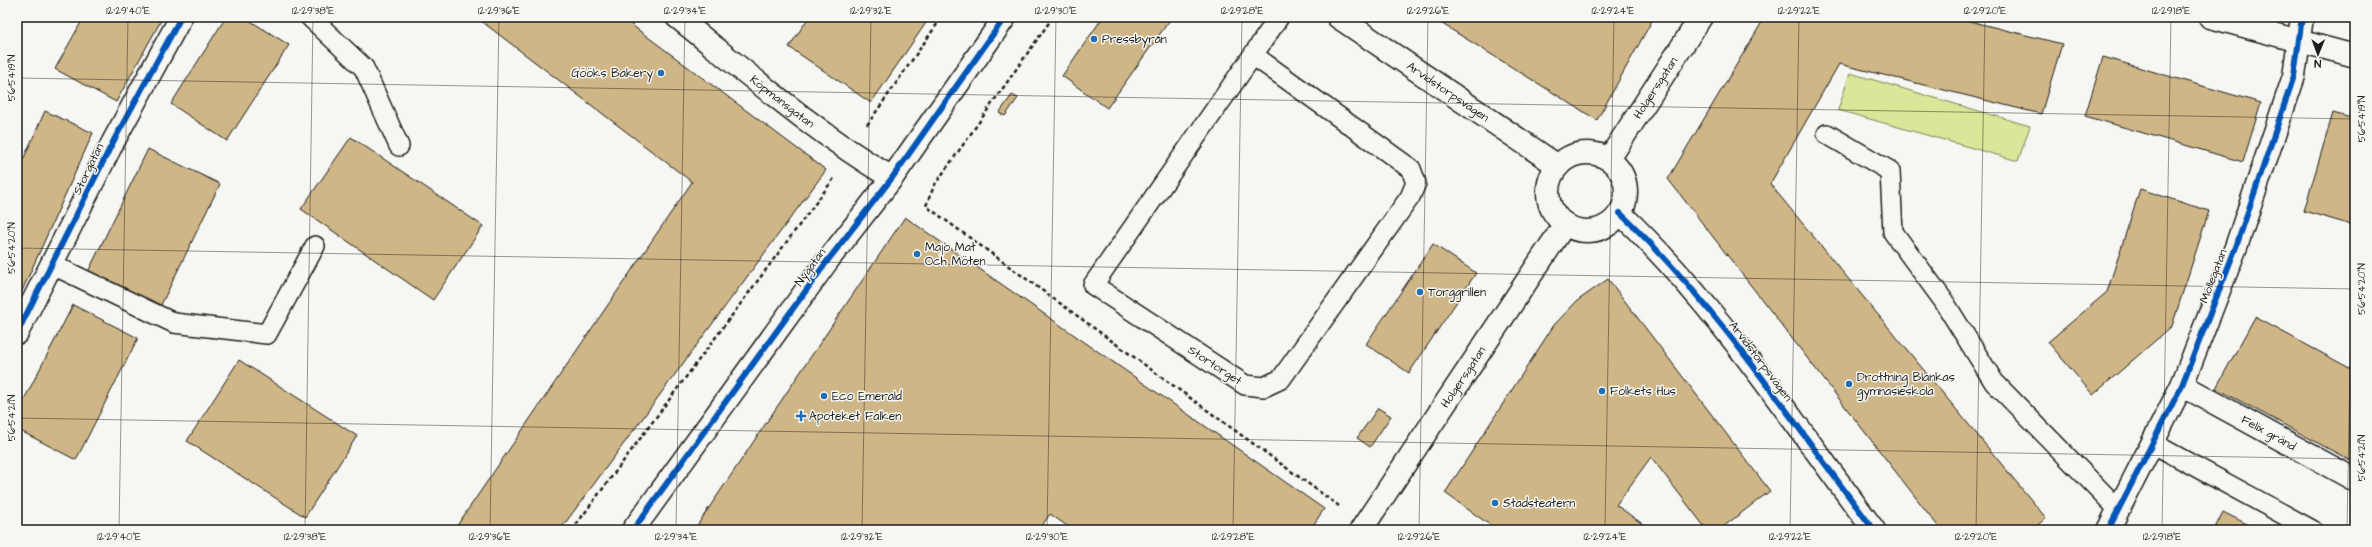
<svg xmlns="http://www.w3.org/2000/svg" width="2372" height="547" viewBox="0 0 2372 547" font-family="'Architects Daughter',sans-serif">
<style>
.green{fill:#dbe698;stroke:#7c815a}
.building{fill:#cfb686;stroke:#1c1c1c}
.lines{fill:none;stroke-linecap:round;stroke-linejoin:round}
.lane-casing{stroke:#1c1c1c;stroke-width:22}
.street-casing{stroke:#1c1c1c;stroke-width:25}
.secondary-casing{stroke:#1c1c1c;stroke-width:25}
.path{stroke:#1c1c1c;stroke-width:2.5;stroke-dasharray:4 3;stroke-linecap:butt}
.lane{stroke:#f6f6f2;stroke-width:19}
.street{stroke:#f6f6f2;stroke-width:22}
.secondary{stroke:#f6f6f2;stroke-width:22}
.cycleway-casing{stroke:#f6f6f2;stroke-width:8}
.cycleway{stroke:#0057b8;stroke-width:6}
.ticks{fill:none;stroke:#1c1c1c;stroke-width:1;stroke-opacity:0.45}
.poi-dot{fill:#1f6fb2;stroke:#f6f6f2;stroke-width:1.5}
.labels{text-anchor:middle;stroke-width:3;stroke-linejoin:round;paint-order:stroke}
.poi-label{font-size:12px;fill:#1c1c1c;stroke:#f6f6f2;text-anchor:start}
.street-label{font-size:12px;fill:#1c1c1c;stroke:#f6f6f2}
.neatline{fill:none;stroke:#1c1c1c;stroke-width:1.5}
.ticks-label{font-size:10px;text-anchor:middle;fill:#1c1c1c}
</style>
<rect width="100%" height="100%" fill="#f6f6f2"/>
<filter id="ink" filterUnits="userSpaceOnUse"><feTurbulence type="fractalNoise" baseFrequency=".025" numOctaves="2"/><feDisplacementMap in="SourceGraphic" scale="8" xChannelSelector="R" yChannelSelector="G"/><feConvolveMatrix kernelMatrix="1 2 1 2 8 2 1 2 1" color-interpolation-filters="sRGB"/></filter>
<g filter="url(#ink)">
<path class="green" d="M1850,73L2030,126L2018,161L1838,110Z"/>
<path class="building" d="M84,17H163L116,102L55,69Z
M226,17H244L289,45L227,141L171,104Z
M476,17H621L826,170L560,530H454L692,182Z
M809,17H930L871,103L789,47Z
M1103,17H1172L1107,108L1062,76Z
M1431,17H1654L1597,120Z
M1765,17H1953L2062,44L2041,114L1839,64L1770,184L2046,518L2032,530H1941L1668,179Z
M2103,57L2261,103L2243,162L2085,116Z
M1012,95L1018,98L1005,116L999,113Z
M45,111L93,133L17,302V173Z
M2333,113L2355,119V226L2304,211Z
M351,137L483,226L433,300L301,209Z
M148,149L220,184L160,307L88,272Z
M2140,189L2209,211L2172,326L2093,395L2048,342L2107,292Z
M905,217L1324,509L1310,530H1073L1050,514L1039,530H694Z
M1433,244L1476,273L1409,373L1366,344Z
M1608,279L1770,491L1719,530H1707L1651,457L1616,505L1651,530H1497L1445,493L1554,325L1577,301Z
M73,305L138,338L76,460L17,429V413Z
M2255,317L2355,371V463L2216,388Z
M239,360L357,436L305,517L187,441Z
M1378,408L1391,416L1370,447L1357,438Z
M2223,512L2259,530H2214Z"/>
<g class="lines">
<g class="lane-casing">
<path id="lane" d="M310,17L364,68L399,146
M1253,55L1411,169L1416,183L1410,197L1281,379L1264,387L1245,385L1093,285L1253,55L1279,17
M1827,134L1890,171L1893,232L1943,300L1994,382L2118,509
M53,265L174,323L267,334L315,246
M2152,443L2312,530"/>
</g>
<g class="street-casing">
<g id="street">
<path id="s1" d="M677,17C747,73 815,132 892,178"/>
<path d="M2210,17L2355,56"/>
<path d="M17,333L113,142L181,17"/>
<path id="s2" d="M2182,385L2355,480"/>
<path d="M633,530L828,260L892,178L1005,17"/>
<path d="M2108,530L2182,385L2236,247L2294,76L2302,17"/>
</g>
</g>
<g class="secondary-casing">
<g id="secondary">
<path id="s3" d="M1338,17L1558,166"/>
<circle cx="1587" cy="192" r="39"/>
<path id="s4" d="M1609,159L1701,17"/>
<path d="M1620,213C1718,306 1793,423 1874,530"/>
<path id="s5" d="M1361,530L1565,224"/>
</g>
</g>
<path class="path" d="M1053,17L934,186L926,206L1339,506
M867,125L942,17
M572,530L835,177"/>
<use href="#lane" class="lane"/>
<use href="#street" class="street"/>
<use href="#secondary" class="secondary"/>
<g class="cycleway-casing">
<path id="cycleway" d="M1620,213C1718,306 1793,423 1874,530
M17,333L113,142L181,17
M633,530L828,260L892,178L1005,17
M2108,530L2182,385L2236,247L2294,76L2302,17"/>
</g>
<use href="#cycleway" class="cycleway"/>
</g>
</g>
<path class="ticks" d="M17,78L2355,119M17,248L2355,289M17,418L2355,459M119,530L128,17M305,530L313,17M490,530L499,17M676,530L685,17M862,530L871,17M1047,530L1056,17M1233,530L1242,17M1419,530L1428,17M1605,530L1614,17M1790,530L1799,17M1976,530L1985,17M2162,530L2171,17M2347,530L2355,97"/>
<g class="poi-dot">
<circle cx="1094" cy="39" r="4"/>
<circle cx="661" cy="73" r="4"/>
<circle cx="917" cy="254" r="4"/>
<circle cx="1420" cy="292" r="4"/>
<circle cx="1849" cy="384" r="4"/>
<circle cx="1602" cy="391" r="4"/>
<circle cx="824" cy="396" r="4"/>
<path d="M799 410h4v4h4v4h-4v4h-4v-4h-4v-4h4z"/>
<circle cx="1495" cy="503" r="4"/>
</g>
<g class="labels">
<g class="poi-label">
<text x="1102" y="43">Pressbyrån</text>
<text x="653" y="77" text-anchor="end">Gööks Bakery</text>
<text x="925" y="251">Majo Mat<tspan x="925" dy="14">Och Möten</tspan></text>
<text x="1428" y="296">Torggrillen</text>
<text x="1857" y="381">Drottning Blankas<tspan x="1857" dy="14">gymnasieskola</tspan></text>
<text x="1610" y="395">Folkets Hus</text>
<text x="832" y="400">Eco Emerald</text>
<text x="809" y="420">Apoteket Falken</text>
<text x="1503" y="507">Stadsteatern</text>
</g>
<g class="street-label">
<text dy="4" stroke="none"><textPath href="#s4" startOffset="85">Holgersgatan</textPath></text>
<text dy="4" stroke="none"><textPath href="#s3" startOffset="133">Arvidstorpsvägen</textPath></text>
<text dy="4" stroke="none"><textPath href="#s1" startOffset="135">Köpmansgatan</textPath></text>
<text transform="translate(88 169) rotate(-64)" y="4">Storgatan</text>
<text transform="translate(810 267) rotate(-54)" y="4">Nygatan</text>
<text transform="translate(2213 276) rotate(-69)" y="4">Möllegatan</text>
<text transform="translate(1761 361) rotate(53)" y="4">Arvidstorpsvägen</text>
<text transform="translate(1215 365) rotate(33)" y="4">Stortorget</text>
<text dy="4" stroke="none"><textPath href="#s5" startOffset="184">Holgersgatan</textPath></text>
<text dy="4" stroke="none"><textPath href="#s2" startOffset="99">Felix gränd</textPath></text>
</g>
</g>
<rect width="2372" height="547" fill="none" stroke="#f6f6f2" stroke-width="44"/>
<g transform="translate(2318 54) rotate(181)" stroke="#f6f6f2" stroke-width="3" paint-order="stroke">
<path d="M0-3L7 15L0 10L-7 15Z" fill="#1c1c1c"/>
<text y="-6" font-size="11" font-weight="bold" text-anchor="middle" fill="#1c1c1c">N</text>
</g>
<rect x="22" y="22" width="2328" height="503" class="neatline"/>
<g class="ticks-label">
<text x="128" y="14">12°29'40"E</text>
<text x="313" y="14">12°29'38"E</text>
<text x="499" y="14">12°29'36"E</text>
<text x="685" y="14">12°29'34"E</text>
<text x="871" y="14">12°29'32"E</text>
<text x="1056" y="14">12°29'30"E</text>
<text x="1242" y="14">12°29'28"E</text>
<text x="1428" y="14">12°29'26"E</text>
<text x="1613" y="14">12°29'24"E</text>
<text x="1799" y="14">12°29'22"E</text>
<text x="1985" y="14">12°29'20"E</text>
<text x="2171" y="14">12°29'18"E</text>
<text transform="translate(11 78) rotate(-90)" y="4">56°54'19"N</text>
<text transform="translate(2361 119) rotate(-90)" y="4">56°54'19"N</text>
<text transform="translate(11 248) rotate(-90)" y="4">56°54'20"N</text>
<text transform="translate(2361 289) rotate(-90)" y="4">56°54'20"N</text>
<text transform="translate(11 418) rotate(-90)" y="4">56°54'21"N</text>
<text transform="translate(2361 458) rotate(-90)" y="4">56°54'21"N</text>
<text x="119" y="540">12°29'40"E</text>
<text x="305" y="540">12°29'38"E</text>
<text x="490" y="540">12°29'36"E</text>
<text x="676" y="540">12°29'34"E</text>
<text x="862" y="540">12°29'32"E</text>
<text x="1047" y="540">12°29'30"E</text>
<text x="1233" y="540">12°29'28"E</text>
<text x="1419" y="540">12°29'26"E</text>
<text x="1605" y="540">12°29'24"E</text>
<text x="1790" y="540">12°29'22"E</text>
<text x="1976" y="540">12°29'20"E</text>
<text x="2162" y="540">12°29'18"E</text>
</g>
</svg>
